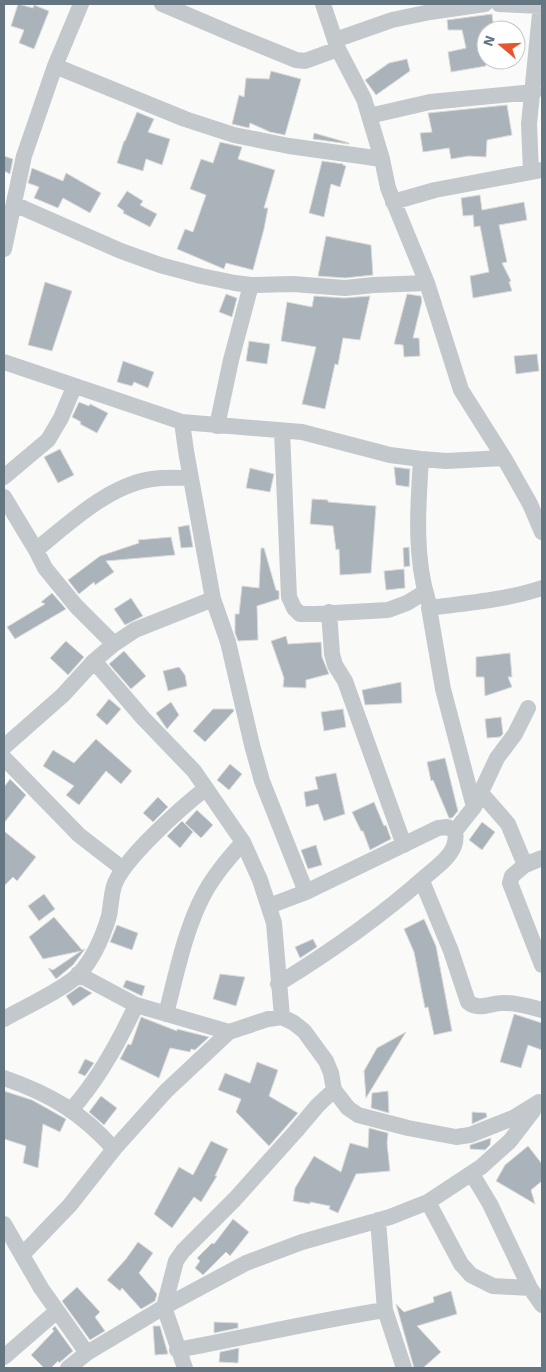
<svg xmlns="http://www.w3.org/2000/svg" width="546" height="1372" viewBox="0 0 546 1372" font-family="'Work Sans',sans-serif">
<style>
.building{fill:#aab3b9;stroke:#dcdcda}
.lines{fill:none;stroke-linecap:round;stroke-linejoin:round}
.street{stroke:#c3c8cc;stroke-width:16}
</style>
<rect width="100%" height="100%" fill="#fafaf8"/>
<path class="building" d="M18,4L33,8L34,5L49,11L34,49L19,43L24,30L11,26Z
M492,14L494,30H486V66L451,72L448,52L466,48L462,30H448L447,20Z
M407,59L410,71L376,95L365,80L389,63Z
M271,71L301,79L285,135L270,132L250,123L249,128L232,124L239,95L244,97L246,78L269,79Z
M507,105L512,135L487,140L486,157L469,156L451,159L449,148L423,152L420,133L432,132L428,113Z
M137,112L154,119L148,132L170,139L162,165L146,159L143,171L117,163L124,141H125Z
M314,133L349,143V144L313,139Z
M220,142L242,147L238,159L275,170L264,208H268L264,229L253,270L226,263L224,269L177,249L185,229L193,232L206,195L190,189L201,159L213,163Z
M4,156L13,159L10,174L4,171Z
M322,161L343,164V165L346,166L340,187L331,184L324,217L309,213Z
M32,168L63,181L66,173L101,193L90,213L63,198L58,208L34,198L39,187L28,183Z
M127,191L143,201L140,205L157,214L150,227L123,213L124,211L117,206Z
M480,195L482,210L524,202L527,220L499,225L507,262L502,263L511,281L509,282L512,291L473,298L470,276L489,272L480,226L474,227L473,215L463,216L461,198Z
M326,236L371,245L373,275L345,278L318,276Z
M45,282L72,291L52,351L28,345Z
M226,294L237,298L232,317L219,312Z
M407,294L421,296L422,301L413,338H419L420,356L404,357L403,345L394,344Z
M314,296L344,298L370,296L360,340L343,338L338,365L335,364L325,409L302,404L316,347L281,341L287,302L312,307Z
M249,341L270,344L267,364L246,361Z
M537,354L539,371L516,374L514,356Z
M123,361L154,372L148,388L134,382L132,386L117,382Z
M79,402L89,406L90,404L108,413L97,433L80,424L81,422L72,417Z
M60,449L74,475L58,483L44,457Z
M394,467L410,469L409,487L396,485Z
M250,468L274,474L270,492L246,488Z
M312,499L328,500V502L376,506L371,573L340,575L339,549L336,550L333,526L310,524Z
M189,525L193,547L181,548L178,527Z
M171,537L175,555L106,561L114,572L95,585L94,582L79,594L68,580L100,556L139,543L138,540Z
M409,547L410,566L404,567L403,548Z
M261,548H264L276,590L279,591V599L257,606L258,640L238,641L235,633V614H239L242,586L259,588Z
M404,569L405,588L386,590L384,571Z
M52,593L66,609L15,639L7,627L45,604L41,602Z
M131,598L143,616L125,625L114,609Z
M286,636L288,644L321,642L322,657L329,674L306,680V688L283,687L284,678L271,641Z
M66,641L84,657L68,675L50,658Z
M124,651L146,676L131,689L109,664Z
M510,653L512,677H508L512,687L485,696L484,677H476V657Z
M179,667L185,675L187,686L168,691L163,671Z
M401,682L402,703L365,705L362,690Z
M109,699L121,709L107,725L96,715Z
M171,702L179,715L167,729L156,713Z
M213,709H233L234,711L205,742L193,731Z
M343,709L346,727L324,731L321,712Z
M501,717L503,734L500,737L487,738L485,719Z
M96,739L132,771L121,784L106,771L79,805L66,795L74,786L43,766L53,750L74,763Z
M445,758L458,811L452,818H449L433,780L431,781L427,762Z
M230,764L242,774L229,790L217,780Z
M336,773L345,814L324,821L318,804L306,807L304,792L318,789L315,777Z
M10,779L26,795L4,823V787Z
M158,797L168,807L153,822L143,813Z
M374,802L384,826L386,825L391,839L370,850L363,831H361L352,812Z
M197,810L213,825L201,838L185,823Z
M182,821L193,832L180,848L167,836Z
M482,822L495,832L482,850L469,840Z
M4,831L36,857L17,881L13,877L4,886Z
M316,845L322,865L308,869L301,850Z
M44,894L55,909L39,921L28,906Z
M54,917L82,950L85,949L73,965L56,979L48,968L53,970L81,951L43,959L29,937Z
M424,919L436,946L452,1031L434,1035L428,1007L425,1008L414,952L404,929Z
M117,925L138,933L132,950L110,942Z
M313,939L317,947L300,958L295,947Z
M220,974L245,977L236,1006L213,999Z
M126,980L145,986L142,996L123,987Z
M80,986L92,993L73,1006L66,996Z
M514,1014L542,1023V1050L528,1045L521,1068L500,1062Z
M141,1017L177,1031V1029L209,1037L195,1050L191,1049L190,1052L170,1048L159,1078L120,1059L128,1044L131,1045Z
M406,1032L366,1098L364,1071L377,1048Z
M85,1059L94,1063L85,1076L78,1073Z
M257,1062L278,1070L269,1096L298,1113L269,1146L236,1112L241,1099L218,1090L225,1073L250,1083Z
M4,1091L32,1100L66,1119L60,1132L43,1124L38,1168L23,1163L26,1146L4,1139Z
M388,1091L389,1113L371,1108L372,1093Z
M101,1096L117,1108L104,1125L89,1112Z
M472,1112L486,1113L487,1117L472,1124Z
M369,1128L388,1133L387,1143L390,1171L356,1174L338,1213L329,1209L330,1206L310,1202V1204L293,1201L295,1188L314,1156L341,1172L350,1143L368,1148Z
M491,1138L490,1145L485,1150L470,1149V1145Z
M211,1141L228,1149L215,1176H217L201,1202L194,1197L172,1228L154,1214L179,1167L193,1175Z
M528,1146L542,1164V1181L531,1190L535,1204L496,1181L505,1165Z
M233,1219L249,1232L230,1256L226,1252L203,1275L195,1268L200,1261L197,1258L212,1243L214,1244Z
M138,1242L153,1253L139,1273L157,1294L155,1301L141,1309L122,1288L120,1291L107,1280L126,1259Z
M77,1287L100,1312L95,1317L105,1331L90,1340L62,1301Z
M451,1291L457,1314L417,1326L441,1352L423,1368H414L396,1304L404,1312L434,1302L433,1297Z
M214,1322L238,1323V1328L214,1333Z
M55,1326L73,1351L59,1363L58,1361L51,1368H44L31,1355L54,1331L52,1329Z
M153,1326H160L168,1354L155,1355Z
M239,1348L238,1363L219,1362L220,1352Z"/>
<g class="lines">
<path class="street" d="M162,4L237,36L296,60L305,61L338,49
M323,4L338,49L364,99L382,159L388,188L427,283L461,390L504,458
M499,4L541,6
M335,40L392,20L430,12L485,4
M55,66L185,119L234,135L289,146L382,159
M369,116L430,102L534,92
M531,172L529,124L541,4
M393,202L435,190L542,170
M14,204L121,251L160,265L201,276L235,283L251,285L293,284L345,288L374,285L427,283
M4,249L24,156L55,66L81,4
M4,362L182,422L302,432L390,455L421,459L446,461L504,458L530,504L542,532
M182,422L186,451L213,599L228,642L252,745L262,781L306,892
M217,426L231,360L251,285
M282,431L289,597L294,608L300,614H316L388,610L407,603L425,592
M421,459C418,506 414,556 428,601
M4,477L48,440L61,418L74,387
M4,497L36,550L45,568L76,606L114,644
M36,550C68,524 109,485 152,479C165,477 178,478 191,478
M329,612L332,654L335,665L345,681L404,845
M94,661L143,718L194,771L243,842L260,880L274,923L282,1017
M4,747L63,695L94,661L114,644L135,630L213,599
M4,760L5,759L79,835L123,869
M481,793L508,824L525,865L542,858
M474,807L443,689L429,608C467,603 506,600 542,588
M525,865L512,876L510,883L542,965
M422,881L451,951L468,1002C478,1011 491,1003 502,1003C516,1002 530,1007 542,1010
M269,906L306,892L438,828L447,827L455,831L474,807L497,758L515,734L528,708
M78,974L136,1005L229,1032
M278,984C330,952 380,917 425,877C435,868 449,859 454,846C456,841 456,837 455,831
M166,1014C176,976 185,929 204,894C214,875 229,858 243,842
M4,1019C23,1008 65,989 79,974C93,959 103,936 109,916C111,906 111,896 114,886C122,860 182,807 205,789
M4,1078C50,1094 81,1112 114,1149
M71,1110C98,1080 119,1042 136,1005
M472,1174L490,1204L530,1288L542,1305
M428,1202L461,1264L471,1275L493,1286L530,1288
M378,1220L385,1310L404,1368
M4,1224L41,1288L87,1353
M22,1255L70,1205L114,1149L166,1091L229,1032L268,1019L282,1017L294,1023L304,1031L326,1061L331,1073L334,1090
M177,1350C247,1337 315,1321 385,1310
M4,1357L57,1311
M68,1368L87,1353L164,1307L246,1263L302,1242L390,1217L428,1202L481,1167L510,1141L533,1111
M185,1368L164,1307L176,1261L183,1251L235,1199L296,1131L318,1105L334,1090L348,1108L358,1115L408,1128L456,1137L470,1135L513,1118L539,1102"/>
</g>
<rect width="546" height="1372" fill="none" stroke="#657683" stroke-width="10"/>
<g transform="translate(501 45) rotate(289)"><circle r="24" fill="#ffffff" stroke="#c1c8cd"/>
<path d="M0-4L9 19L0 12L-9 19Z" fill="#e4572e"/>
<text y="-8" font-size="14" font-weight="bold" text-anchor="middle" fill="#657683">N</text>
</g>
</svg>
